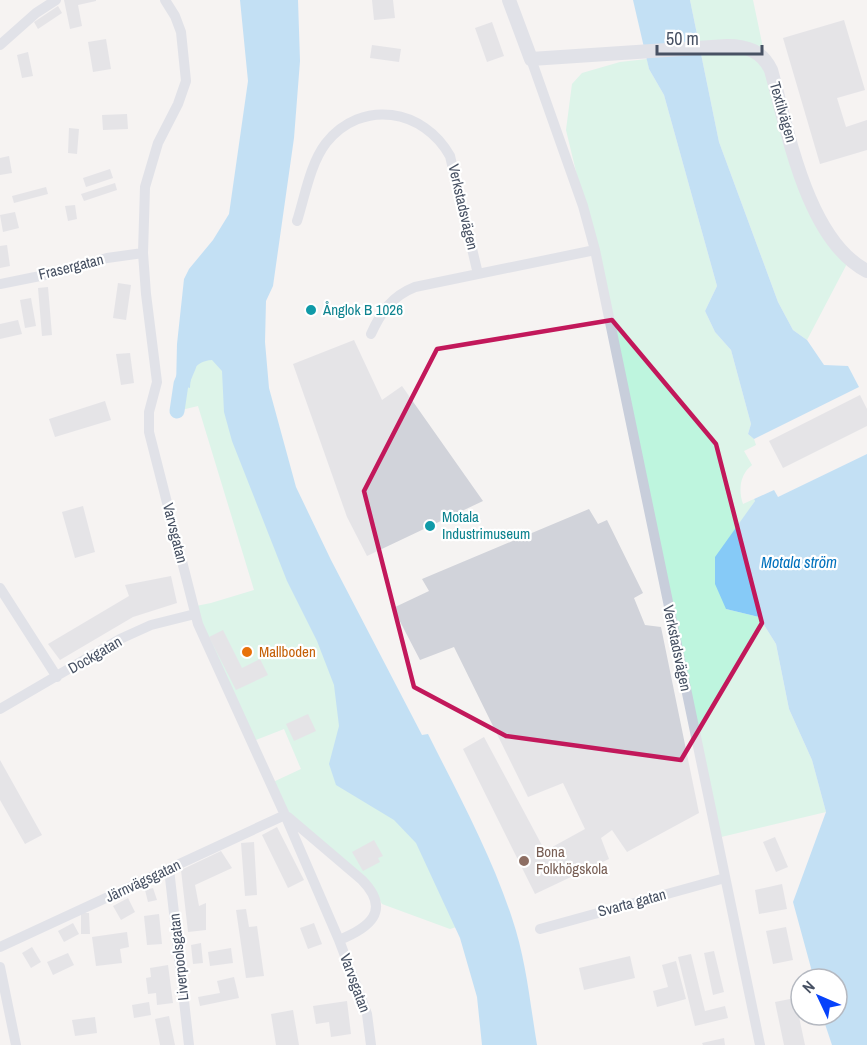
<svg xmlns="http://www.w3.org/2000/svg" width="867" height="1045" viewBox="0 0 867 1045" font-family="'Archivo Narrow',sans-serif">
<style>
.green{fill:#bef5de}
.water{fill:#86caf7}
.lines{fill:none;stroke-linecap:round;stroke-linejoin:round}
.canal{stroke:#86caf7;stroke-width:15}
.building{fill:#d1d3da}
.minor{stroke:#c8cedb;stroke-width:10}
.tertiary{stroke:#c8cedb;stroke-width:14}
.marked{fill:none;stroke:#c2185b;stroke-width:4.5;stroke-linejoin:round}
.culture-dot{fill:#0f9aa8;stroke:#fff;stroke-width:2}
.food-dot{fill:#e8710a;stroke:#fff;stroke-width:2}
.education-dot{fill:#8d6e63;stroke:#fff;stroke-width:2}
.labels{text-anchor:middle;stroke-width:4.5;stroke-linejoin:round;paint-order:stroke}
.street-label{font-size:15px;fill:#475163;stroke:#fff}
.culture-label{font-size:15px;fill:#0d838f;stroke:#fff;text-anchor:start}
.food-label{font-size:15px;fill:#c56008;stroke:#fff;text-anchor:start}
.education-label{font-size:15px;fill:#785e54;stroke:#fff;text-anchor:start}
.water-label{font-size:16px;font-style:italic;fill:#0071bd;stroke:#fff}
</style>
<rect width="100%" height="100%" fill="#f5f3f2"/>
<path class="green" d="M690,0H753L766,62L806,202L850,258L807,340L793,330L778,302L719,142Z
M647,59L649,69L664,95L717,286L705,311L715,332L731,350L751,424L748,434L754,439L756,445L744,451L752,465C740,474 738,490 743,504L754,499L755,501L749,510L726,609L759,617L776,644L789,709L812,760L826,812L717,838L595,250L566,130L572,84L582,73L620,62Z
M204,330L269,469L488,917L450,929L382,904L369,882L282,807L271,783L301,769L284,729L251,742L191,607L211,603L254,590L198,406L177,411L181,384Z"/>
<path class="water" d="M240,0H298L300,61L294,138L273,286L266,301L265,342L269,388L296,487L331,560L422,735L428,734C458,794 491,854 512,918C526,959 530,1003 537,1045H482L477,997L460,938L416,843L394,820L336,785L329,764L339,726L334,685L317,641L287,581L232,441L224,412L222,371L212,360C194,361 191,373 190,388L181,385L176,388L177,344L184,279L189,269L213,240L229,214L248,81Z
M633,0H690L719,142L778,302L793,330L807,340L824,365L848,366L859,387L754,439L748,434L751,424L731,350L715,332L705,311L717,286L664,95L649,69Z
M867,454V1045H832L822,1015H837V979H814L793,902L826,812L812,760L789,709L776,644L759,617L726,609L715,584V557L755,501L754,499L774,490L778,497Z"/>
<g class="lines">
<path class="canal" d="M177,411L181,384L189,365"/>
</g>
<path class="building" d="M64,0H96V1L78,5L82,26L70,29Z
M372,0H393L395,18L374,20Z
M58,6L62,13L38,29L34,22Z
M844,20L865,90L837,98L846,127L867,120V150L820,164L783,38Z
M492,22L504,56L487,62L475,28Z
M106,39L111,69L93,72L88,42Z
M372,45L401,49L399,62L370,58Z
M28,52L33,76L22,78L17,55Z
M127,114L128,129L103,130L102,115Z
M69,128L79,129L77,154L68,153Z
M9,156L12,173L0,175V158Z
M110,169L113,178L86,187L83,178Z
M115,183L117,190L84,201L81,194Z
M46,187L48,194L14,203L12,196Z
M75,205L77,219L68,221L65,206Z
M15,212L19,228L3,232L0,215Z
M7,245L10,266L0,268V246Z
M118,283L131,285L126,320L113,318Z
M48,287L52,335L42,336L38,288Z
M31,298L36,326L25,328L20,300Z
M18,320L22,334L0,339V324Z
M354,340L382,400L402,386L483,501L367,556L347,517L293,364Z
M130,353L134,383L121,385L116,354Z
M860,395L867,409V426L783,468L769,441Z
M105,401L111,420L55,437L49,419Z
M83,506L95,552L75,558L62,512Z
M589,509L598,524L607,520L643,593L634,598L645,625L661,627L699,813L627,852L612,830L601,838L609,859L535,894L463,749L484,737L545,851L585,829L563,783L528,797L454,647L420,660L393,608L429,591L422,579Z
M171,576L177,603L133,617L60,660L48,644L129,596L125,585Z
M223,630L242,668L260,659L268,675L236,690L209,637Z
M308,714L316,731L294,741L286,724Z
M0,760L42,835L25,844L0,800Z
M277,827L304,880L288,888L262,835Z
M775,837L788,867L776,872L763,842Z
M374,840L383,856L378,858L380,862L363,871L352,852Z
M254,842L257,895L245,896L241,843Z
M221,851L232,868L195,885L199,906L206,903V930L188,932L181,870Z
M782,884L787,909L759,914L755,890Z
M153,888L157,900L148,902L145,890Z
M128,898L135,912L121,920L113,906Z
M246,909L249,927L257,926L264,976L246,978L236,910Z
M81,913H89L90,934H81Z
M159,914L162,944L147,945L144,916Z
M73,923L79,934L64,942L58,931Z
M314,923L322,944L308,949L300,928Z
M786,927L793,960L773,964L766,931Z
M127,932L129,947L120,949L122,963L96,966L92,937Z
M201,943L203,963L193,964L191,945Z
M32,947L41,962L31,968L22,953Z
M231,948L233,963L210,966L208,952Z
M714,951L724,992L713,995L704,953Z
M68,953L74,965L53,975L47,962Z
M691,954L705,1011L725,1006L728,1018L695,1026L678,957Z
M630,956L635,978L584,990L579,968Z
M676,961L686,999L657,1007L653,991L668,987L662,965Z
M168,965L173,1003L157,1005L156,993L148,994L146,978L151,977L150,968Z
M234,977L239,998L200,1006L198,997L220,993L217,981Z
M795,998L805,1045H784L775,1002Z
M347,1001L351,1034L331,1037L329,1022L316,1024L313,1006Z
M149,1002L151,1015L134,1018L132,1005Z
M293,1010L299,1045H276L271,1014Z
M169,1016L175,1045H160L155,1019Z
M95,1017L97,1033L75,1036L72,1020Z
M724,1038L725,1045H703L702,1043Z"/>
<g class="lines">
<path class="minor" d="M165,0L175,16L181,32L186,81L178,104L158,143L145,187L143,253L146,294L157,382L149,412V432L198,624L285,815L339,940L367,1014L371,1045
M0,45L36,13L56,0
M531,59L583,206L595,250L760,1045
M297,221C305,196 310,164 326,143C362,98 424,109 450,156L478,274
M0,284L50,274L107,258L143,253
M371,334C381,312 392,296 415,287L595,250
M0,588L57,677
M0,709L120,639L151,625L195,614
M288,817L362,880C392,911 369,928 339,940
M169,869L189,1045
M540,929L725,878
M0,947L285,815
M0,967L16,1045"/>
<path class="tertiary" d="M509,0L531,59L727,46C747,46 762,51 771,70C788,131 807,240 867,271"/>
</g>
<path d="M0 0H867V1045H0ZM612,320L716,444L762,623L681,760L506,736L414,687L364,491L437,349Z" fill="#f5f3f2" fill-opacity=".55" fill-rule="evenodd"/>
<path class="marked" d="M612,320L716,444L762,623L681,760L506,736L414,687L364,491L437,349Z"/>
<g class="culture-dot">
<circle cx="311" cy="310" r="6"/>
<circle cx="430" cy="526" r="6"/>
</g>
<circle class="food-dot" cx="247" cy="652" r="6"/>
<circle class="education-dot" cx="524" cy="861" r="6"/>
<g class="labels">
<g class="street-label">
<text transform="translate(783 112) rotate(74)" y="5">Textilvägen</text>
<text transform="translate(463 207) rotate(77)" y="5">Verkstadsvägen</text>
<text transform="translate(71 267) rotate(-14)" y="5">Frasergatan</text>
<text transform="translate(175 533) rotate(76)" y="5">Varvsgatan</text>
<text transform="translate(677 648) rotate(78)" y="5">Verkstadsvägen</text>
<text transform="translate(95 655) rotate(-30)" y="5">Dockgatan</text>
<text transform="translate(143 881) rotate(-25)" y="5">Järnvägsgatan</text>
<text transform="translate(632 903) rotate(-15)" y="5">Svarta gatan</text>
<text transform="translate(179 957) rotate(-96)" y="5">Liverpoolsgatan</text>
<text transform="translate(355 983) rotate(70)" y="5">Varvsgatan</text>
</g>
<g class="culture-label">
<text x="323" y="315">Ånglok B 1026</text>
<text x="442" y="522">Motala<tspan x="442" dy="17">Industrimuseum</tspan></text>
</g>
<g class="food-label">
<text x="259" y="657">Mallboden</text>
</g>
<g class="education-label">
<text x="536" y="857">Bona<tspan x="536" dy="17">Folkhögskola</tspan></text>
</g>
<g class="water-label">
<text x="799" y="568">Motala ström</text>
</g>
</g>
<g transform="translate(819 997) rotate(314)"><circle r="28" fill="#ffffff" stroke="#b5b9c1" stroke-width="1.5"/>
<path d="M0-4.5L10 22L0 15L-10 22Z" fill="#0642fb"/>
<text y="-9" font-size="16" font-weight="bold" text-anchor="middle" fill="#475163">N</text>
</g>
<path d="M657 45v9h105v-9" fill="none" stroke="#475163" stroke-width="3"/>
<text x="666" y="45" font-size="18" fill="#475163" stroke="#ffffff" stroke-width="4.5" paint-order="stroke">50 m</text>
</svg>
